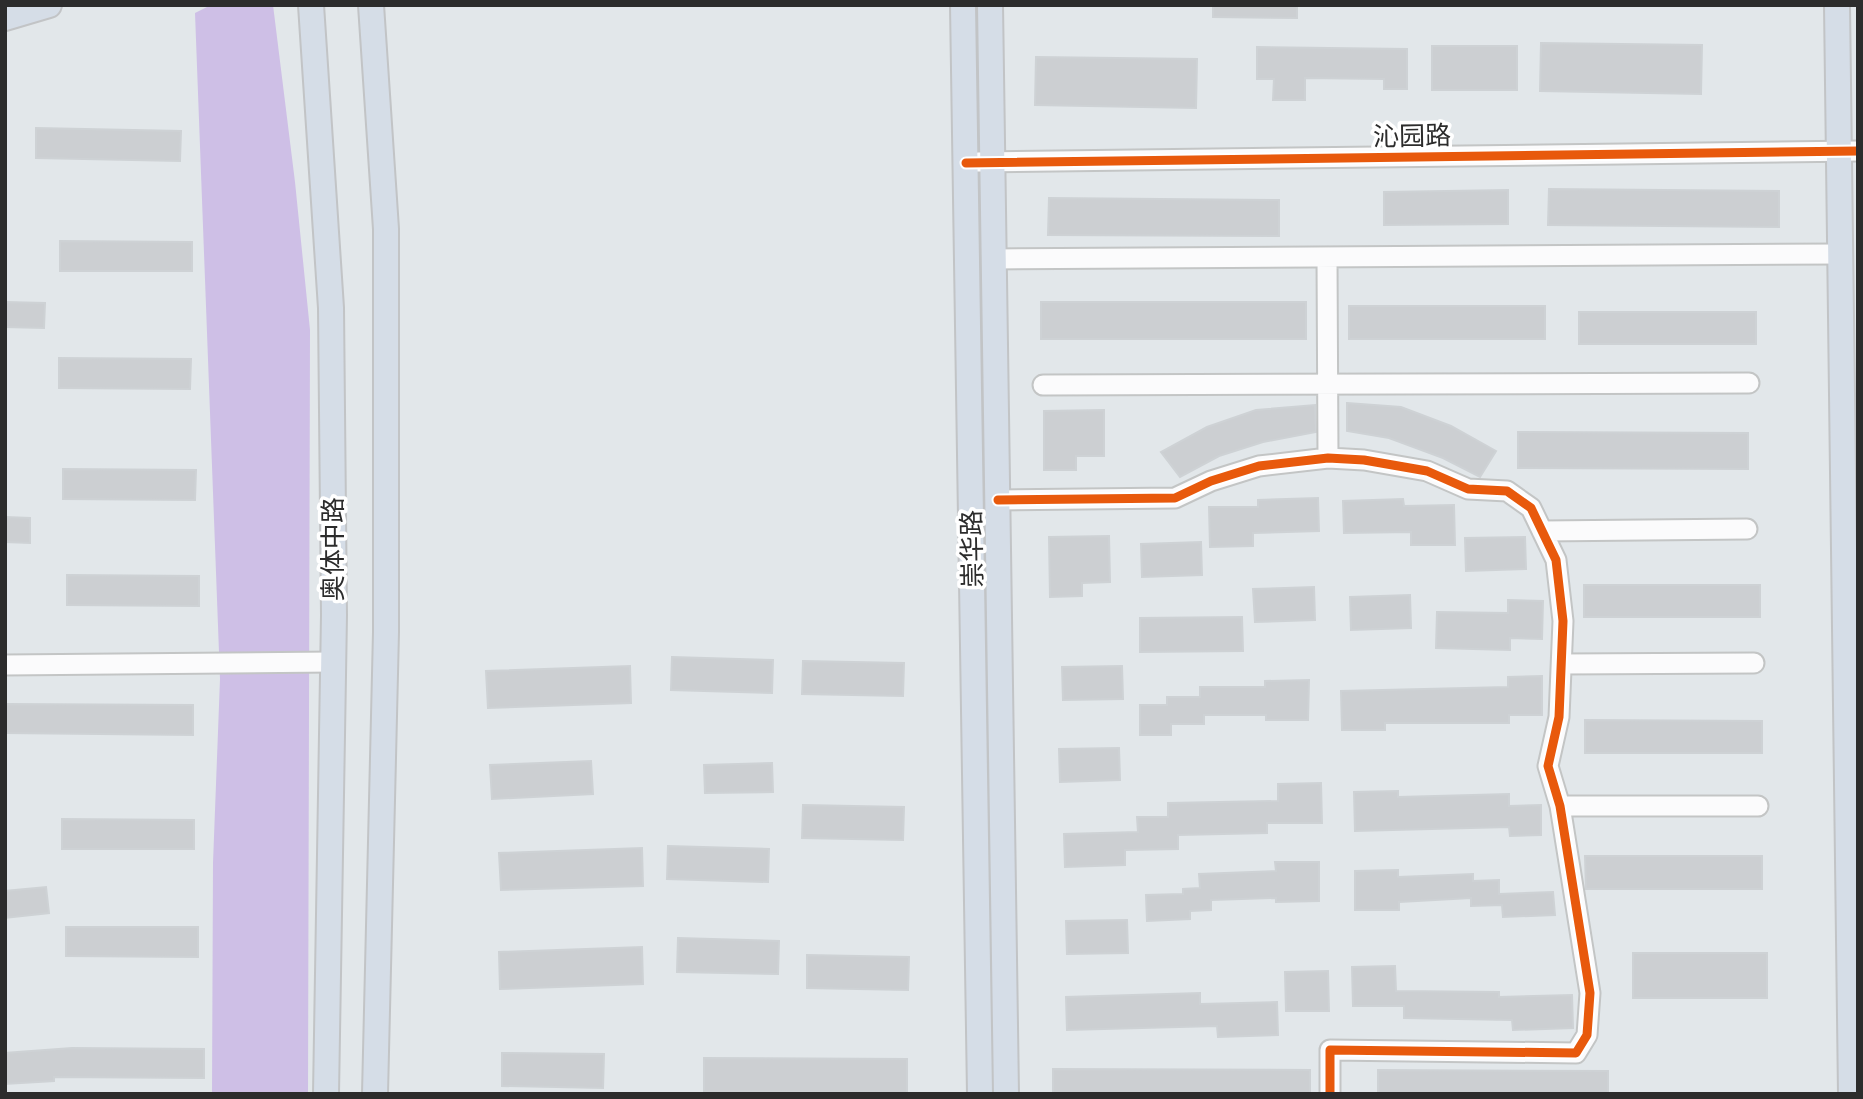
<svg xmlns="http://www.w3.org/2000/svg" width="1863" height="1099" viewBox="0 0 1863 1099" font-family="'PT Sans Narrow','Noto Sans SC',sans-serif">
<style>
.green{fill:#cebfe6}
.building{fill:#cccfd2;stroke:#ced2d5;stroke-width:2}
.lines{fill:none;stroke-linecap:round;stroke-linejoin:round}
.minor-casing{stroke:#c3c5c5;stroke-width:23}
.major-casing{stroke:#c2c4c6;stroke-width:28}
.minor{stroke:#fbfbfc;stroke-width:19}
.major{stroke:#d5dde7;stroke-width:24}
.cycleway-casing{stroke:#fff;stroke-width:13}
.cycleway{stroke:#e8590c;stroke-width:9}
.labels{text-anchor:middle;stroke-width:7;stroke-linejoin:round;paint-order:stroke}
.street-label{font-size:26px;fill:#2c2c2c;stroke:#fff}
</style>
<rect width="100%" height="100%" fill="#e2e7ea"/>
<path class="green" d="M211,5H273L295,182L310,330L308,1094H212L213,863L220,679L195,13Z"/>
<path class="building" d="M1213,5H1297V18L1213,17Z
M1541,43L1702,45L1701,94L1540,91Z
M1432,46H1517V90H1432Z
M1257,47L1407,49V89H1384V79L1305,78V100H1273L1274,79H1257Z
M1036,57L1197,59L1196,108L1035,105Z
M36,128L181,131L180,161L36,158Z
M1549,189L1779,191V227L1548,225Z
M1508,190V224L1384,225V192Z
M1049,198L1279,200V236L1048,235Z
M60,241L192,242V271H60Z
M5,302L45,303L44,328L5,327Z
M1041,302H1306V339H1041Z
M1349,306H1545V339H1349Z
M1579,312H1756V344H1579Z
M59,358L191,359L190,389L59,388Z
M1347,403L1401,407L1451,426L1496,451L1480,477L1443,458L1389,438L1347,431Z
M1315,405L1316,432L1263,442L1219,456L1180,477L1161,452L1207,427L1256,410Z
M1104,410V456H1076V470H1044V411Z
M1518,432L1748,433V469L1518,468Z
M63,469L196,470L195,500L63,499Z
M1318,498L1319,531L1253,533V546L1210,547L1209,507H1258V500Z
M1403,499L1404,506L1454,505L1455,545H1411V532L1344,533L1343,501Z
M5,517L30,518V543L5,542Z
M1109,536L1110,582L1082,583V596L1050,597L1049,537Z
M1525,537L1526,569L1466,571L1465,538Z
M1201,542L1202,575L1142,577L1141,544Z
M67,575L199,576V606L67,605Z
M1584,585H1760V617H1584Z
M1314,587L1315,620L1255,622L1253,589Z
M1410,595L1411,628L1351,630L1350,597Z
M1508,600L1543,601L1542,639L1510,638V650L1436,648L1437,612L1508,613Z
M1242,617L1243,651L1140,652V618Z
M672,657L773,660L772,693L671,690Z
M803,661L904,663L903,696L802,694Z
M630,666L631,703L488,708L486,671Z
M1122,666L1123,699L1063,700L1062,667Z
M1542,676V715H1509V723H1385V730H1342L1341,691L1508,687V677Z
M1309,680L1308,720H1266V715H1204V724H1171V735H1140V705H1167V697H1200V687H1265V681Z
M5,704L193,705V735L5,733Z
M1585,720L1762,721V753H1585Z
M1119,748L1120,780L1060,782L1059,749Z
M591,761L593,794L492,799L490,765Z
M772,763L773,792L705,793L704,765Z
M1321,783L1322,823H1267V833L1178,835V849L1125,850V865L1065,867L1064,834L1138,832L1137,817H1168V803L1278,801V784Z
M1398,791V797L1509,794V806L1541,805V835L1510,836L1509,827L1355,831L1354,792Z
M803,805L904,807L903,840L802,838Z
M62,819L194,820V849H62Z
M668,846L769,849L768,882L667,879Z
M642,848L643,886L501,890L499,853Z
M1585,856H1762V889H1586Z
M1275,862H1319V901L1276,902V898L1211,900V910L1190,911V919L1147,921L1146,895L1183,894V889L1200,888L1199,874L1276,871Z
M1398,870V877L1473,874V881L1499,880V894L1553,892L1555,915L1503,917L1502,905L1471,906V898L1399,902V910H1355V871Z
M46,887L49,913L5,918V891Z
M1127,920L1128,953L1067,954L1066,921Z
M66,927H198V957L66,956Z
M678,938L779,941L778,974L677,972Z
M642,947L643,984L500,989L499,952Z
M1633,953H1767V998H1633Z
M807,955L909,957L908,990L807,988Z
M1395,966L1396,991L1499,992V997L1572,995L1573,1028L1513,1030L1512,1020L1404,1018V1006H1353L1352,967Z
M1328,971L1329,1011H1286L1285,972Z
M1200,993V1004L1277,1002L1278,1035L1218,1037L1217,1026L1067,1030L1066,997Z
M72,1048L204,1049V1078L54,1077V1081L5,1084V1053Z
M502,1053L604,1054L603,1088L502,1086Z
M704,1058L907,1059V1093L704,1091Z
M1053,1069L1310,1070V1094H1053Z
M1378,1070L1608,1071V1094H1378Z"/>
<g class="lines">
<g class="minor-casing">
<path id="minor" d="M978,162L1858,151
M1327,257L1328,458
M994,259L1840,254
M1043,385L1749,383
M998,500L1175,498L1211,481L1259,466L1328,458L1364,460L1427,471L1468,489L1507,491L1531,508L1556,560L1563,621L1559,717L1548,766L1560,806L1590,993L1587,1035L1576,1053L1330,1050V1094
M1542,531L1747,529
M1562,664L1754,663
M5,665L333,662
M1560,806H1758"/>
</g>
<g class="major-casing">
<path id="major" d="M311,5L331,308L334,615L326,1094
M371,5L386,229V632L375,1094
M963,5L980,1094
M990,5L1006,1094
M1837,5L1851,1094
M5,18L49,5"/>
</g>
<use href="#minor" class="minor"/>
<use href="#major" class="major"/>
<g class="cycleway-casing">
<path id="cycleway" d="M966,163L1858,151
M998,500L1175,498L1211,481L1259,466L1328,458L1364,460L1427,471L1468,489L1507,491L1531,508L1556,560L1563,621L1559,717L1548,766L1560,806L1590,993L1587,1035L1576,1053L1330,1050V1094"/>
</g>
<use href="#cycleway" class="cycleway"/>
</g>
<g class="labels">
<g class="street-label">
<text transform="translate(1412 136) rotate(-1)" y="9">沁园路</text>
<text transform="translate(333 549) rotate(-90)" y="9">奥体中路</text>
<text transform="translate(972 549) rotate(-91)" y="9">崇华路</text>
</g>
</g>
<rect width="1863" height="1099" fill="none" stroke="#2c2c2c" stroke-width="14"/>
</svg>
